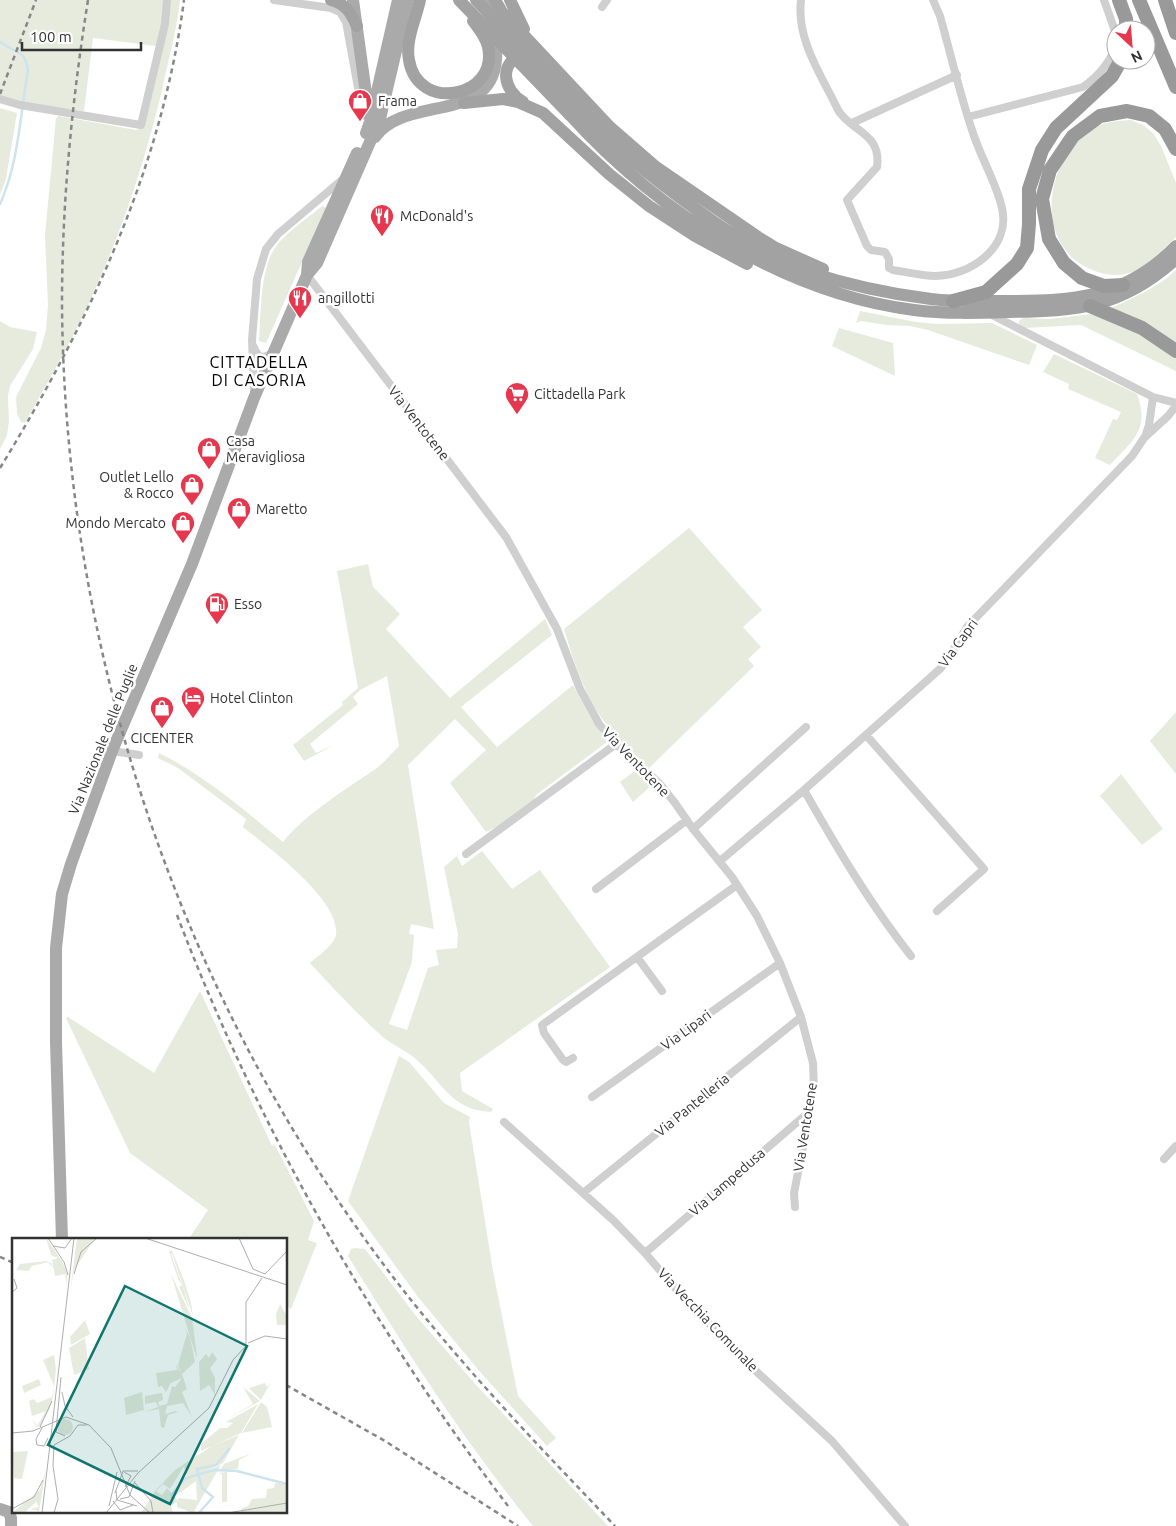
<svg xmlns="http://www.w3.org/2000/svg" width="1176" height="1526" viewBox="0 0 1176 1526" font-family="Ubuntu,sans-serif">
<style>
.green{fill:#e6ebde}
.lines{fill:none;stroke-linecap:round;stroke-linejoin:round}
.stream{stroke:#cde3ed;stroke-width:2.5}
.minor{stroke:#cfcfcf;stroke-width:8}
.primary{stroke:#aaa;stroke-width:12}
.trunk{stroke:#a2a2a2;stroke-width:12}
.motorway{stroke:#999;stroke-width:14}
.rail{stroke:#878787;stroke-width:2.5;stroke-dasharray:5 4;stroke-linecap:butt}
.trunk-bridge{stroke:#a2a2a2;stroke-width:12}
.labels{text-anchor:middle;stroke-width:5;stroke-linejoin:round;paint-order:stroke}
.poi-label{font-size:14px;fill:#323232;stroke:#fff;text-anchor:start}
.street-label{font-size:14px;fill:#323232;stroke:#fff}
.quarter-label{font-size:16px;letter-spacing:1px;fill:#000;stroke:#fff}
.inset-river{fill:none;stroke:#cde3ed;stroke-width:2.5}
.inset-road{fill:none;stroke:#adadad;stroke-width:1}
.view{fill:#0f766e;fill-opacity:0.15;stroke:#0f766e;stroke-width:2.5}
.inset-edge{fill:none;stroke:#323232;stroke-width:2.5}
</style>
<rect width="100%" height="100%" fill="#fff"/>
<path class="green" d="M0,0H180C177,29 169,57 163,86C147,154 126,220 97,285C77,332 50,378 25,423L21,422L17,413L16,397L41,348L46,330L48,305L45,235L56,118L59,116L136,130L143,126L156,46L93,38L84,111C56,108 26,107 0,95Z
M0,108L17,113L6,179L0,195Z
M1131,120L1143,125L1154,134L1162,148L1176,183V237C1164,248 1150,264 1135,271C1120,277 1105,276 1090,269C1032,244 1045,156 1094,128C1105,121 1119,121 1131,120Z
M322,206L326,208L266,343L259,341C261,315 260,276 272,253C280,236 307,219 322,206Z
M1176,270V346L1109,309C1133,298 1157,288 1176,270Z
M860,311L916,322L937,324L992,323L1037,345L1029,365L928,330L910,326L886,325L861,321L856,323Z
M1091,314L1141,333L1176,357V371L1081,325L1024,328L1019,324V321L1023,318L1049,319Z
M0,321L10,327L37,332L33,349L10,386L8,396L9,422L7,435L0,449Z
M839,328L893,343L895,376L832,346Z
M1054,354L1137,394C1150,430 1133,440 1110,465L1095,458L1113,419L1117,420L1121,412L1068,389L1069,384L1043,372Z
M689,528L762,610L743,627L761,647L748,659L754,666L649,768C634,754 618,741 606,724C585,697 574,662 564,629Z
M368,564L373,587L400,614L386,629L450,698L545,619L552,635L461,707L497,747L573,685L591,718L607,742L536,795L534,800L506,822L486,832L450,783L486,750L455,719L408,765L434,929L411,924L409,934L414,935L412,962L389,1024L407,1030L428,968L439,965L436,950L457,948L458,934L444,867L457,856L462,866L482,851L512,889L540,870L610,967L460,1073L462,1091L493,1109L491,1112C451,1110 443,1083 418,1061C408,1051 394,1046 383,1037C358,1015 333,988 310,963C318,956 334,945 336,935C341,900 268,847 243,827L246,819L178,768L158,758L159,753C205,776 243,809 283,842C303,816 346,789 374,770C383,764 391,754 399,746L387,676L360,690L353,697L358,704L310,744L316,753L334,745L304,761L293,745L343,705L342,702L358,688L337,571Z
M1176,712V774L1150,741Z
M636,770L652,785L633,802L620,782Z
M1121,774L1163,829L1142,845L1100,796Z
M200,991L272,1146L275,1145L314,1221L308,1240L317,1243L291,1309L286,1305V1240H188L208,1210L130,1153L66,1018L68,1017L154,1073Z
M399,1056L409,1062L444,1103L470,1117L469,1122L493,1271L518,1396L556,1438L547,1446L481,1373L418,1297L348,1201Z
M354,1248L365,1249L416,1316L478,1387L608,1526H533C464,1441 405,1349 348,1256L351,1249Z"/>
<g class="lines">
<path class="stream" d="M0,42C15,54 24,47 28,70C20,115 19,162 0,204"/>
<path class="minor" d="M274,0L331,8L340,12L346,22L361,104L365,116
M801,0C796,40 822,76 838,110C850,131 882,133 877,167L847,200L867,246L871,250L885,252L889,259V268L893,270C907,272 921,276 935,276C971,276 1011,247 1002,208C996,182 981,158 973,133C960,95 951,55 940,16L933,0
M1104,0L1116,34
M602,7L607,0
M0,99L20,105L141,125L165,24L167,0
M968,117L1083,87C1099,76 1109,64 1116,46
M852,123L957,75
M307,275L506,537L557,629L580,689L599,724L616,744L659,783L675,803L693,829L732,877L757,916L780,963L801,1017L813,1063L814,1090L794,1193L795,1207
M992,315L1153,397L1176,403
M254,347C257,357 263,360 272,353
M254,392L252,340L257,279L266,249L278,234L343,179
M1146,434L1149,425L1153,397
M866,735L984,869L937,911
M112,751L139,755
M804,790C837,848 870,904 911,956
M693,829L806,727
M466,854L616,744
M720,861L804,790L941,668L949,657L967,627L1132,456L1144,438L1168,416L1176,406
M596,889L687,820
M637,957L662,991
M573,1058L566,1062L563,1060L544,1033L542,1025L737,885
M592,1097L780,963
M504,1122L613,1220L645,1253L675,1288L745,1361L832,1441L905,1526
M1164,1159L1176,1146
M583,1193L801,1017
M645,1253L809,1112"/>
<path class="primary" d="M353,0L369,115
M366,133L370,122L398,0
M375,137C404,95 491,124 496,60C498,43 490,18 487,0
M307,275L308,262L357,153
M62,1240L56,1042V948L62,894L71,864L112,751L192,564L254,398L307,275L317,263L380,119L408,0
M0,1509L9,1512L11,1518V1526"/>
<path class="trunk" d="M331,0C346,4 351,13 357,26
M420,0C416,19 405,41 409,60C418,114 499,97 488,47C486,37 479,29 473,21
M495,0L502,12L610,127L656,167L758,237L776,248L823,269
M510,0L524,29
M523,102C503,90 498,63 523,54
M464,103L503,99L518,102L543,113L609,174L649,206L695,236L747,264
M577,107C613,146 653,179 697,210C730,234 766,257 805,271C845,284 889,294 931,299C956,302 981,301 1006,301C1075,301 1125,298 1176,246
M570,115C658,212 782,293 914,310C945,314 977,313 1008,312C1078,311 1122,308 1176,259"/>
<path class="motorway" d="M1119,0L1126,19V30
M1139,0L1176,87
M1165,0L1176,33
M1123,285L1104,286L1082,278L1064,263L1049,239L1042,199L1050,170L1073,136L1100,116L1127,111L1149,116L1165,129L1176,149
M953,301L986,292L1017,264L1027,248L1029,224V189L1042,150L1056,128L1112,76L1121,60
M1090,306L1142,328L1176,351"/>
<path class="rail" d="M88,0C72,101 62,202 62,303C64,642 174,980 375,1253C447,1351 531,1438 615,1526
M0,94L36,0
M0,468C88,324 162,169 184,0
M177,915C257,1126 372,1327 508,1506
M0,1257L14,1263
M286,1385L385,1441L518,1526"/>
<path class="trunk-bridge" d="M459,0L570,115
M476,0L577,107"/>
</g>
<defs>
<g id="shop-pin" transform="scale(1.25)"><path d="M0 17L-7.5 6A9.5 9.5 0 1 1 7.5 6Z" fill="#e5384e" stroke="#fff"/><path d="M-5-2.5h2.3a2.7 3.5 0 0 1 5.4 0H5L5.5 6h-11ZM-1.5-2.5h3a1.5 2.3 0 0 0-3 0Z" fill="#fff"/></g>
<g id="restaurant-pin" transform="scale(1.25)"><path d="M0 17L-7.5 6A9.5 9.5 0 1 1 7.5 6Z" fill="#e5384e" stroke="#fff"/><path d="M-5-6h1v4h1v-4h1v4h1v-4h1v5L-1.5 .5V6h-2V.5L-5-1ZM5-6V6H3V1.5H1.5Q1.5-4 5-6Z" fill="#fff"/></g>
<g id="supermarket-pin" transform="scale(1.25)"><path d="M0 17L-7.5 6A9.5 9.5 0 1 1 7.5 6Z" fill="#e5384e" stroke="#fff"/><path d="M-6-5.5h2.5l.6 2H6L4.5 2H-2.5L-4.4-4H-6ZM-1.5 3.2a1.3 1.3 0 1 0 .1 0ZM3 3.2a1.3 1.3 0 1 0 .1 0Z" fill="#fff"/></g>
<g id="fuel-pin" transform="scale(1.25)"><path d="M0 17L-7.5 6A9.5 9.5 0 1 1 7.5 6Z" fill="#e5384e" stroke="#fff"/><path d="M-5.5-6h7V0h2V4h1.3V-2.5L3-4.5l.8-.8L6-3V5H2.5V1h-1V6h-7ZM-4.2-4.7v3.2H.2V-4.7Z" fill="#fff"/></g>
<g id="hotel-pin" transform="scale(1.25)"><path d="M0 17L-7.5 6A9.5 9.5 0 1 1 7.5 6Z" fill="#e5384e" stroke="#fff"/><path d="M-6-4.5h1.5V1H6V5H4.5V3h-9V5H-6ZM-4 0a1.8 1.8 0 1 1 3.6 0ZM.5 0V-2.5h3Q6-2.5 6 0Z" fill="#fff"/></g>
</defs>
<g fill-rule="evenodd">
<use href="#shop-pin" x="360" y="101"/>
<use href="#restaurant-pin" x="382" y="216"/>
<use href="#restaurant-pin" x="300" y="298"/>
<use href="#supermarket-pin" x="517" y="394"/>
<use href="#shop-pin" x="209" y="449"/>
<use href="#shop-pin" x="192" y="485"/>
<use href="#shop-pin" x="239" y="509"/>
<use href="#shop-pin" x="183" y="523"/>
<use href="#fuel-pin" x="217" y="604"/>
<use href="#hotel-pin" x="193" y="698"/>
<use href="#shop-pin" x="162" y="708"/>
</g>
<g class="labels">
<g class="poi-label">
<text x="378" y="106">Frama</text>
<text x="400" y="221">McDonald's</text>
<text x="318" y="303">angillotti</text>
<text x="534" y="399">Cittadella Park</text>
<text x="226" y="446">Casa<tspan x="226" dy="16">Meravigliosa</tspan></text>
<text x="174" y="482" text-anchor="end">Outlet Lello<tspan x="174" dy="16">&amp; Rocco</tspan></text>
<text x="256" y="514">Maretto</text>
<text x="166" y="528" text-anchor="end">Mondo Mercato</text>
<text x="234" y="609">Esso</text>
<text x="210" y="703">Hotel Clinton</text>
<text x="162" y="743" text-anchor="middle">CICENTER</text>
</g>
<g class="street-label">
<text transform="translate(419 423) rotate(52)" y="5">Via Ventotene</text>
<text transform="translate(958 643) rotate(-54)" y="5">Via Capri</text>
<text transform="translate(103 739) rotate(-68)" y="5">Via Nazionale delle Puglie</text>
<text transform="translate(636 762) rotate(46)" y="5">Via Ventotene</text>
<text transform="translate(686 1030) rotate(-36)" y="5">Via Lipari</text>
<text transform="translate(692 1105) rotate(-39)" y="5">Via Pantelleria</text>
<text transform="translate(805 1127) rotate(-81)" y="5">Via Ventotene</text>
<text transform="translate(727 1182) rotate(-41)" y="5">Via Lampedusa</text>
<text transform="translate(708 1320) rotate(46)" y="5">Via Vecchia Comunale</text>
</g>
<g class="quarter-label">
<text x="259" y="368">CITTADELLA<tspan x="259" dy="18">DI CASORIA</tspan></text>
</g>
</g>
<g transform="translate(12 1238)">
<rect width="275" height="275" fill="#fff"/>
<path d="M34,0L50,23L55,35V48L53,36L43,38L40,22L46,20L39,17ZM65,0H83L62,32L58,55ZM157,13H160L172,42L179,65L181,78L160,15L159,16L172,52L178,73L167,49L170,47L166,41ZM35,23L39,25L41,30L36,24L20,28L16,33L4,32L8,26ZM159,36L180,80L185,119L184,118ZM268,66L275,78V87H265L264,76ZM73,82L78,96L59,107L58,99ZM173,89L178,99L183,124L170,136L175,151L170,154L180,179L171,165L155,168L153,176L164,173L161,172L166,174L156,177L152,190L149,189L147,171L133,174L146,169L144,164L133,166V158L150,155L151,162L146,164L147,168L155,166L160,148L163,149L170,140L159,145L154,154L150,148L146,149L144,135L165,132L164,126L169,135L166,127L175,95ZM73,100L77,131L62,137L57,110ZM200,114L205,121L198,130L203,140V157L197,147L188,153L187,124L194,116L197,120ZM42,117L44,131L41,159L37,172L28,188L24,189L20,180L25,188L34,173L20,178L17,163L22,161L25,165L40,159L42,148L31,122ZM27,141L29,147L12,155L10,148ZM259,144L249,162L237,150L253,145L255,149ZM231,149L248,163L211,184L241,166ZM130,154L132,172L114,177L112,160ZM249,164L255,169L260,189L230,195ZM246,166L229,195L189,213V206L208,190H215L221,185L214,184ZM45 189a8 8 0 1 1 16 0a8 8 0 1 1-16 0ZM227,197L211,225L191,235L209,227L181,275L165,269V264L159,268L161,275H129L143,253L163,232L200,208ZM172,228L175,240L162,254L165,257L184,243L185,262L166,260V263L155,250L150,257L144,253L151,246L158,251ZM16,213L10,241L2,240L0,214ZM240,215L227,222L226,231L207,233L212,226ZM34,231L27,273L18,271L27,269L24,264L12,275H0L28,252ZM215,234V264H210V236L206,235ZM263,245L275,246V275H229V271L236,268L240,261L254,260L255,251L262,250Z" fill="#e6ebde" fill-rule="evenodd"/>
<path class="inset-river" d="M141,258L159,267M161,266L159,257L174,240L202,232L225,233L275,246M187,275L201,259L190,250L185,231L204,227L218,210"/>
<path class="inset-road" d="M36,0L52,24L56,37M133,0L275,47M227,0L241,31L253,36M41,8L53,10L60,0M0,36V68M62,36L69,14L85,0M253,36L275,13M0,54L5,50L2,41M236,105L253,98L275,101M234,106V64L250,40M49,139L44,194L53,198M50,154L53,168L61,179M28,189L40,163M30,190L24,201L25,207L32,208L36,200M0,195L21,193L54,179L77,187L99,210L118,257L138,275M112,234L119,238L113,249M123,245L139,263L141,275M104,253L105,262L125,268M103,255L111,233H126M108,261L117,259L123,243M101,263L108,272L121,267M97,268L105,234M0,271L22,259L31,242M30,275L62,0M42,275L46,261L41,228L42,207L58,198L66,187H75M94,275L126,235L197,170L221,122L234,108M216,275L275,265"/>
<path class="view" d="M113,48L235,108L158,266L36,207Z"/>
<rect width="275" height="275" class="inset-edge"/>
</g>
<g transform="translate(1131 45) rotate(154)"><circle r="24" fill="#ffffff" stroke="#adadad"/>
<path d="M0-4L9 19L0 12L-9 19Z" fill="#e5384e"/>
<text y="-8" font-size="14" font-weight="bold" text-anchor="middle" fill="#323232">N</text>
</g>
<path d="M22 42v8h119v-8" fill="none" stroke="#323232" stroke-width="2.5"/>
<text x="30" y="42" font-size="15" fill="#323232" stroke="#ffffff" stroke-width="4" paint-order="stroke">100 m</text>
</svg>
